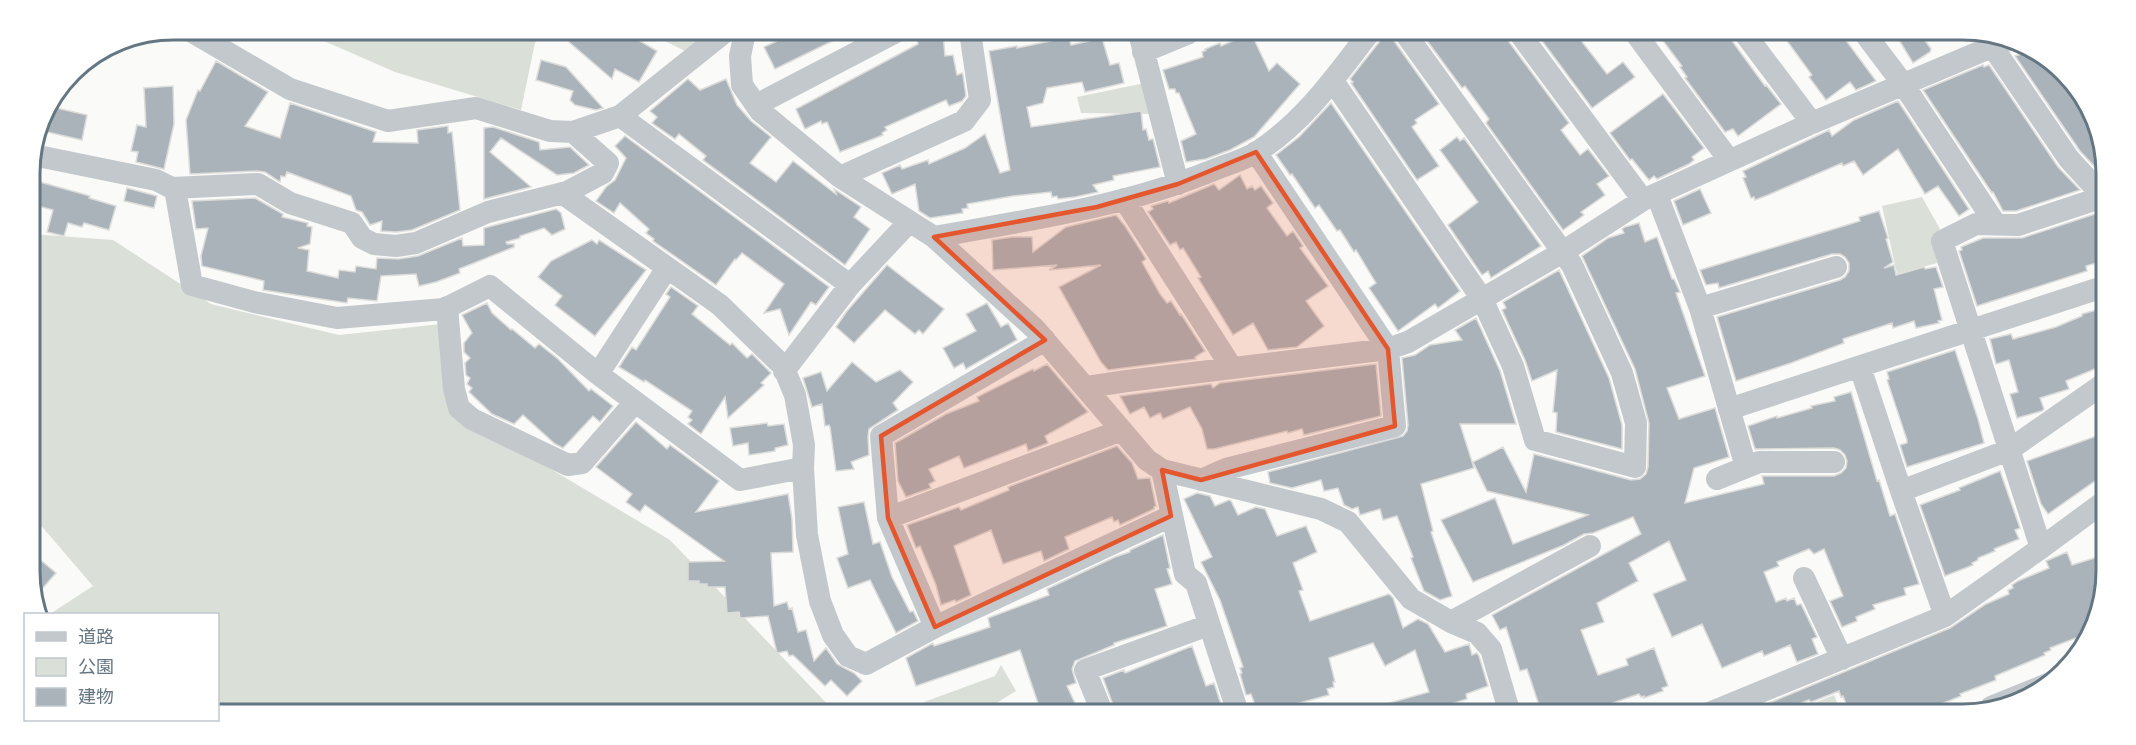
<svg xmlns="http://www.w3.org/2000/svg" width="2136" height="745" viewBox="0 0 2136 745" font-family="'DM Sans','Noto Sans JP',sans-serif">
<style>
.green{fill:#dadfd7}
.building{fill:#aab3b9;stroke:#dcdcda;stroke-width:1.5}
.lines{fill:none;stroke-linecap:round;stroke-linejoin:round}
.minor{stroke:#c3c8cc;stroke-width:22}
.marked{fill:#e4572e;fill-opacity:0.2;stroke:#e4572e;stroke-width:4.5;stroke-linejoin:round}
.rim{fill:none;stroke:#657683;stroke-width:3}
</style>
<rect width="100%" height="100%" fill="#fafaf8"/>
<path class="green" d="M299,30L544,31L535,43L521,110L395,72Z
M645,31H715L687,52Z
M1145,83L1152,114L1081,113L1077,97Z
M1922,197L1940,229L1934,241L1937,263L1897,274L1882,206Z
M31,234L113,240L211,304L339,335L441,324L465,418L670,540L835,712L218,710V614H50L93,586L32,515Z
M1001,665L1016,691L982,712H980L974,703L955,712H930L924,702L995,676Z
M1834,695L1842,714H1787Z"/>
<path class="building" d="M572,31H623L657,51L639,82L615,69L612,79L569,42Z
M796,32H851L775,69L764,47Z
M1251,33L1269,71L1277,63L1300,84L1254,137L1230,150L1206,159L1186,162L1181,141L1196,134L1179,93H1176L1175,89H1169L1163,70L1203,57L1202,52L1206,50L1205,49L1220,43L1221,46Z
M1382,33H1392L1394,41L1439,104L1415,120L1417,123L1412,127L1439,166L1417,180L1351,83L1353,82L1350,79L1380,41Z
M1431,33L1507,34L1509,42L1569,123L1561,130L1580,155L1588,149L1609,176L1597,184L1605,195L1581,212L1584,215L1563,230L1486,123L1489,119L1465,86L1462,88L1425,38Z
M943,34L945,56L953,55L957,75L962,73L963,75L966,96L962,101L949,106L946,100L885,127L887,130L882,133L883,135L840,152L827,122L822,124L821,121L805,129L796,109L918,44L917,37Z
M1537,34H1576L1607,74L1623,62L1635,77L1592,108Z
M1658,34H1727L1765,86L1766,85L1781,104L1738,136L1733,129L1725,132L1685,78L1687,77L1680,67L1682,66Z
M1782,34L1842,35L1876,81L1856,90L1850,82L1826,100L1809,77L1812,75Z
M1896,35H1921L1931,49L1930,52L1913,63Z
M1069,37L1071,45L1102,38L1110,65L1119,63L1124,83L1085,92L1082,82L1047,88L1043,103L1027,107L1031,127L1141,111L1143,130L1146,129L1149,140L1153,139L1160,167L1113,176L1114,180L1093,185L1098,192L1075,197L1058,199L1057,196L1052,197L1051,192L1013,196L967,204L968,208L962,209L963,213L930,218L919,211L915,184L892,194L882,173L900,165L902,169L928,160L929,164L965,148L985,134L1000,173L1010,170L989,51L1017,46V48Z
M2028,52L2067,77L2086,111L2083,113L2103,146V164L2096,168L2080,151L2015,56Z
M541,60L566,67L603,108L596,110L575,105L570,100L573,91L536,80Z
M216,61L268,92L245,126L280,138L290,103L376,132L373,142L418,143L417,130L448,126V133L452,132L460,210L412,230L396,232L381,231L382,221L370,225L362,212L356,210L351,196L287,172L285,177L281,176L280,182L265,172L257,171L190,174L186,120L198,90L200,91Z
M1983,65L1984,67L1989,65L2058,167L2080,190L2016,211H2003L1993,192L1992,193L1923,90Z
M688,79L700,90L726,79L737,105L751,121L771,137L750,163L776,182L793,161L837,195L834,189L861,207L854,217L870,229L845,265L703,160L706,156L679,134L675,139L652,123L657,117L650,111Z
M173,86L174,124L164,169L136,162L138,152L131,151L137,125L146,127L144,88Z
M1663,94L1704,148L1692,157L1694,160L1689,164L1657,179L1654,176L1649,180L1632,159L1630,160L1610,133Z
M1898,101L1969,209L1959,216L1938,186L1925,194L1898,149L1863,175L1854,161L1843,166L1842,163L1768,195L1755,200L1754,197L1751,198L1743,178L1746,177L1743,171L1829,130L1832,136L1854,120Z
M1331,103L1460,291L1438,308L1435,304L1398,331L1369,288L1376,283L1356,250L1354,252L1340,230L1337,231L1319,205L1315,208L1292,174L1290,175L1276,155L1299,137Z
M52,107L87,115L82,140L47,132Z
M493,127L539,142L540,150L570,147L589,165L574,173L557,175L501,138L490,152L531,187L484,199V128Z
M625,136L829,287L816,305L811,302L789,335L780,309L764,313L784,284L742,253L736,260L735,259L716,285L653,241L654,239L646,233L649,229L620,203L614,213L596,201L606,187L615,180L626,158L615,146Z
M1457,137L1460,141L1464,138L1541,246L1491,278L1488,271L1482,275L1448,225L1478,202L1440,150Z
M1240,175L1247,189L1252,186L1255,190L1261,186L1273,203L1267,208L1287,236L1293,231L1303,246L1300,248L1328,286L1306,301L1324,326L1297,347L1268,350L1253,323L1233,335L1198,278L1201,277L1183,248L1180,250L1176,242L1170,245L1148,212L1153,209L1151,206L1168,201L1169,203L1214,184L1219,190Z
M40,182L90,196L89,198L116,206L109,230L84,223L82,227L68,223L64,236L47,232L53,210L34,205Z
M127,188L157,196L154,208L124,201Z
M1700,189L1711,213L1683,225L1674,201Z
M255,198L283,214L282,217L308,223L307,226L312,227L310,244L298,248L309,250L307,271L338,278L339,270L355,272L356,266L376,269L377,258L398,259L418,256L462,238L463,246L484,245V228L556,209L561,213L565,229L552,235L544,228L520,236V238L506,242L507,244H514V247L459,269L460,273L436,282L419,286L416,274L381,276L377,301L348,298L347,303L263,290L264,281L202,266L201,256L208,228L196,229L192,201Z
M1879,211L1888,238L1886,239L1893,262L1884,268L1894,265L1896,275L1924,267L1925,269L1936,267L1943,287L1934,289L1942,320L1938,321L1939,323L1916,328L1914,321L1893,328L1892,323L1843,339L1844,343L1791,363L1736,381L1717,317L1840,280L1845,277L1849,271V263L1845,257L1840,254H1832L1719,288L1718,283L1706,285L1700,270L1860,221L1859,217Z
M2101,212L2103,261L2086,266L2087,271L1977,306L1959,251L1962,250L1961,247L1983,238H2022Z
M1116,215L1125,226L1146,259L1142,262L1160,294L1167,303L1171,301L1180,315L1181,314L1205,351L1195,357L1196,359L1108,370L1101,362L1059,287L1101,265L1049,270L1057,265L993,270L992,240L1012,237H1032L1033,252L1066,227Z
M1639,223L1645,242L1657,237L1672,279H1674L1680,292L1676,293L1705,376L1667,388L1679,419L1715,408L1729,457L1694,468L1685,503L1764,484L1762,476H1834L1841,473L1846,468L1847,461L1845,455L1840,450L1834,448L1755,449L1748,426L1777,416V418L1812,408L1811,406L1835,401L1834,397L1851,392L1877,481L1879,480L1890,516L1895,514L1919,584L1904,588L1906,595L1873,605L1875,609L1856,617L1857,621L1842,627L1830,601L1843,596L1824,549L1814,554L1809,549L1777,562L1779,566L1764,572L1776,602L1786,598L1787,601L1794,598L1797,605L1801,604L1817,637L1812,639L1818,654L1797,662L1790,645L1764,656L1762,651L1722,668L1702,624L1672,637L1653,594L1686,580L1669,541L1629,563L1638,581L1597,603L1604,622L1581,630L1598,675L1628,665L1626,659L1654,648L1668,686L1662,688L1663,691L1644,698V696L1641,697L1639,694L1581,714H1542L1527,669L1520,671L1506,627L1500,630L1492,615L1641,534L1633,517L1593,533L1584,534L1564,545L1473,582L1441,520L1495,498L1513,544L1588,515L1487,491L1473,462L1503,447L1526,492L1534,454L1631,480L1640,479L1646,474L1648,467L1649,423L1635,369L1582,256L1608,238L1624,233L1622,229L1625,227Z
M592,240L597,244L599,240L646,270L595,336L555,305L562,296L538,277L551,261Z
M887,265L944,309L923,334L919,330L915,334L885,310L854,343L836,327L847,311Z
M1559,270L1609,378L1622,425V449L1556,432L1557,413L1553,412L1557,370L1532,381L1525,360L1502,310L1506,308L1503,302Z
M671,287L698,306L692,314L730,345L732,343L747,358L752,354L771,373L761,383L764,385L728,418L725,397L701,434L688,424L692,420L688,417L692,411L645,380L644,382L619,367L632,347L636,350L670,297L666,294Z
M487,303L492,313L511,330L512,329L535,348L539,344L558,359L589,391L591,389L613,406L600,422L593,416L563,448L555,444L523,415L514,424L492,414L469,392L472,388L467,384L470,378L466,375L465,363L470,358L464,352V343L472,333L462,315Z
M987,303L1001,327L1008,323L1017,340L966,369L963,363L954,368L943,348L976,331L966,314Z
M2100,309L2102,318V366L2066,381L2069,389L2040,398L2044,409L2042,411L2017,418L2010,394L2018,392L2009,360L1996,364L1990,339L2011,334L2013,339L2056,327L2082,316V314Z
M1476,318L1500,371L1516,424H1460L1474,468L1421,484L1433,531L1431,532L1452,596L1440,600L1424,591L1411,558L1413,557L1397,516L1383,520L1380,509L1360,515L1358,507L1352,509L1344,505L1338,488L1324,491L1321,480L1292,488L1270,483L1268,472L1403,436L1407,431L1408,425L1402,358L1415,355L1430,345L1462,340L1455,330Z
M1955,350L1978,419L1984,443L1907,467L1900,445L1907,443V440L1887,380L1889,379L1887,372Z
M852,362L876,382L900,370L913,382L893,403L898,410L869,429L868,437L869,455L851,462L854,469L836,471L830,427L829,425L825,426L822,404L812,407L803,378L821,372L827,391Z
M1047,364L1088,412L1045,436L1048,443L1028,451L1026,444L964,468L959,456L929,469L935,481L929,484L931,488L906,497L898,481L895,443L946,414L979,401L977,397L1033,369L1034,371Z
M1376,364L1381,416L1304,435L1302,429L1288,433L1287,431L1214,449H1207L1202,429L1190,407L1163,419L1160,413L1150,418L1144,407L1130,414L1120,396L1211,384L1213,388L1220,383Z
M636,422L667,449L670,445L719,481L696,512L788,494L792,519L793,552L771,553L774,606L787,602L789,609L792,608L798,632L806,630L814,661L826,648L837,664L854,673L862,681L847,696L831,680L825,686L793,655L789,656L787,651L777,653L768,616L740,618L739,612L727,613L725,587H707V584H699V581H688V562L724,561L645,505L640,512L626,502L632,494L596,467Z
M767,423L768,426L784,424L788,445L775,448V451L749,455L748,443L733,446L730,428Z
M2102,434V476L2048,514L2041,504L2027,461Z
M1117,446L1132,463L1138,479L1150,478L1156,506L1154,507V509L1120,525L1118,520L1114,522L1112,517L1065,537L1069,549L1044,561L1041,551L1003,564L991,530L954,546L971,595L956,602L955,600L941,605L936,585L920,546L916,548L907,525L959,507L961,510L1009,490L1008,487Z
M2000,471L2020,528L2015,530L2019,539L1994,549L1995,551L1978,558V560L1972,563L1973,565L1945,576L1920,505L1960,490L1959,488Z
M1197,493L1210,496L1215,506L1229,500L1231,501L1238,515L1256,507L1265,509L1277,536L1306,526L1317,552L1293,563L1303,590L1299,591L1310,621L1389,594L1393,598L1403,628L1418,619L1428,624L1445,652L1469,644L1472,655L1477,653L1479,656L1488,686L1466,694L1467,699L1423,713H1371V708L1429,692L1415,650L1385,666L1373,643L1329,658L1335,682H1333L1334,687L1327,689L1329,695L1288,706L1289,708L1276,713H1258L1251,694L1246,695L1240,674L1242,673L1240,668L1243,667L1220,600L1201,562L1212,557L1184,499Z
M864,502L873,544L880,542L892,577L910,612L913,611L918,621L896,633L870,580L848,588L837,558L848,554L838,507Z
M1163,535L1170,568L1167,569L1172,584L1155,589L1167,626L1114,643V645L1075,661L1072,669L1076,683L1067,686L1079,712H1041L1020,650L916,686L906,658L933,643L934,646L990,627L988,618L1049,595L1047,589L1115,557L1130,552V550Z
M2067,552L2072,565L2101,556V609L2084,635L2050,648L2051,650L2044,653L2045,655L1995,676L1996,680L1960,694L1961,696L1914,715L1850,714L1843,696L1841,697L1839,691L1811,702L1809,700L1773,714L1769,703L1950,628L1986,604L2009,594L2008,590L2013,588L2012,585L2018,581L2049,568L2046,561Z
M32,553L56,573L33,599Z
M1192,646L1206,686L1214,683L1221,704L1197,713H1116L1103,678L1124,670L1125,673Z"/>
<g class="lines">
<path class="minor" d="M189,30L290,89L388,121L476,108L550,131L573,132L620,116L725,32
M745,32L740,56L742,85L760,111L840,177L934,237L1035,329L1147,460L1162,470L1321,509L1348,522L1411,599L1451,622L1477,633L1491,649L1510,714
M1139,33L1178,184
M1520,34L1643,200
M1636,34L1729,160
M1745,34L1812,123
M1866,35L1903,84L1995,223
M1992,46L2069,159L2103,196
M1143,52L1189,33
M1333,81L1482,299L1513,366L1535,440L1635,467L1636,423L1622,373L1572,265L1405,33
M756,105L896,32
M620,116L850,285
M33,155L156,180L172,188L258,184L290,203L352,223L362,238L374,244L396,246L416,243L488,212L567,192L603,173L608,163L573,132
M840,177L964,121L980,100L970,32
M175,189L192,285L254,302L337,318L444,309L490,286L598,374L740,480L803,468
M562,193L720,305L783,366L795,395L804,445L803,468L807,535L820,601L833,635L848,656L866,664L935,627L1171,516
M1657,195L1700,308L1746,467
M1124,199L1232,368
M934,237C1027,220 1123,207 1211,171C1226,165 1244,160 1257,152C1304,122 1336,76 1369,33
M447,307L454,389L459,408L472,419L568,465L582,463L635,402
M1700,308L1836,267
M1860,367L1901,491L1945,616
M784,371L850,285L909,222
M598,374L667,268
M1087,387L1127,381L1388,349L1408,342L1561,253L1643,200L1812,123L2008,40
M1729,409L2103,287
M1162,470L1185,574L1196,583L1238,713
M1717,479L1759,462H1834
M1201,480L1226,469L1395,426L1388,349L1256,152
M1901,491L2009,450L2102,385
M888,518L1122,430
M2041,548L1942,241L1976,224L2018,225L2103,197
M1804,578L1842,659
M1451,622L1590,546
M935,627L888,518L881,436L1045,340
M1991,707L2053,682
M1102,712L1085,670L1209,625
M1707,714L1945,616L2041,548L2102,503"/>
</g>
<path class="marked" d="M1256,152L1388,349L1395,426L1201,480L1162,470L1171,516L935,627L888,518L881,436L1045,340L934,237L1097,207L1178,184Z"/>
<path d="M0 0H2136V745H0ZM173 40H1963A133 133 0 0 1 2096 173V571A133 133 0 0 1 1963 704H173A133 133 0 0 1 40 571V173A133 133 0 0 1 173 40Z" fill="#fff" fill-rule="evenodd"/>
<path class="rim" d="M173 40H1963A133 133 0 0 1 2096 173V571A133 133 0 0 1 1963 704H173A133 133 0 0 1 40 571V173A133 133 0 0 1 173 40Z"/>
<rect x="24" y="613" width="195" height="108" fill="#ffffff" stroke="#c1c8cd" stroke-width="1.5"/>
<rect x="36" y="632" width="30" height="9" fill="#c3c8cc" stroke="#c1c8cd" stroke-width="1.5"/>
<text x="78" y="643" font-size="18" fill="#657683">道路</text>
<rect x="36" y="658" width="30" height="18" fill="#dadfd7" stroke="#c1c8cd" stroke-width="1.5"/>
<text x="78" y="673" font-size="18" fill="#657683">公園</text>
<rect x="36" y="688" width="30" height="18" fill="#aab3b9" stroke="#c1c8cd" stroke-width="1.5"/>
<text x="78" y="703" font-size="18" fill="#657683">建物</text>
</svg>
